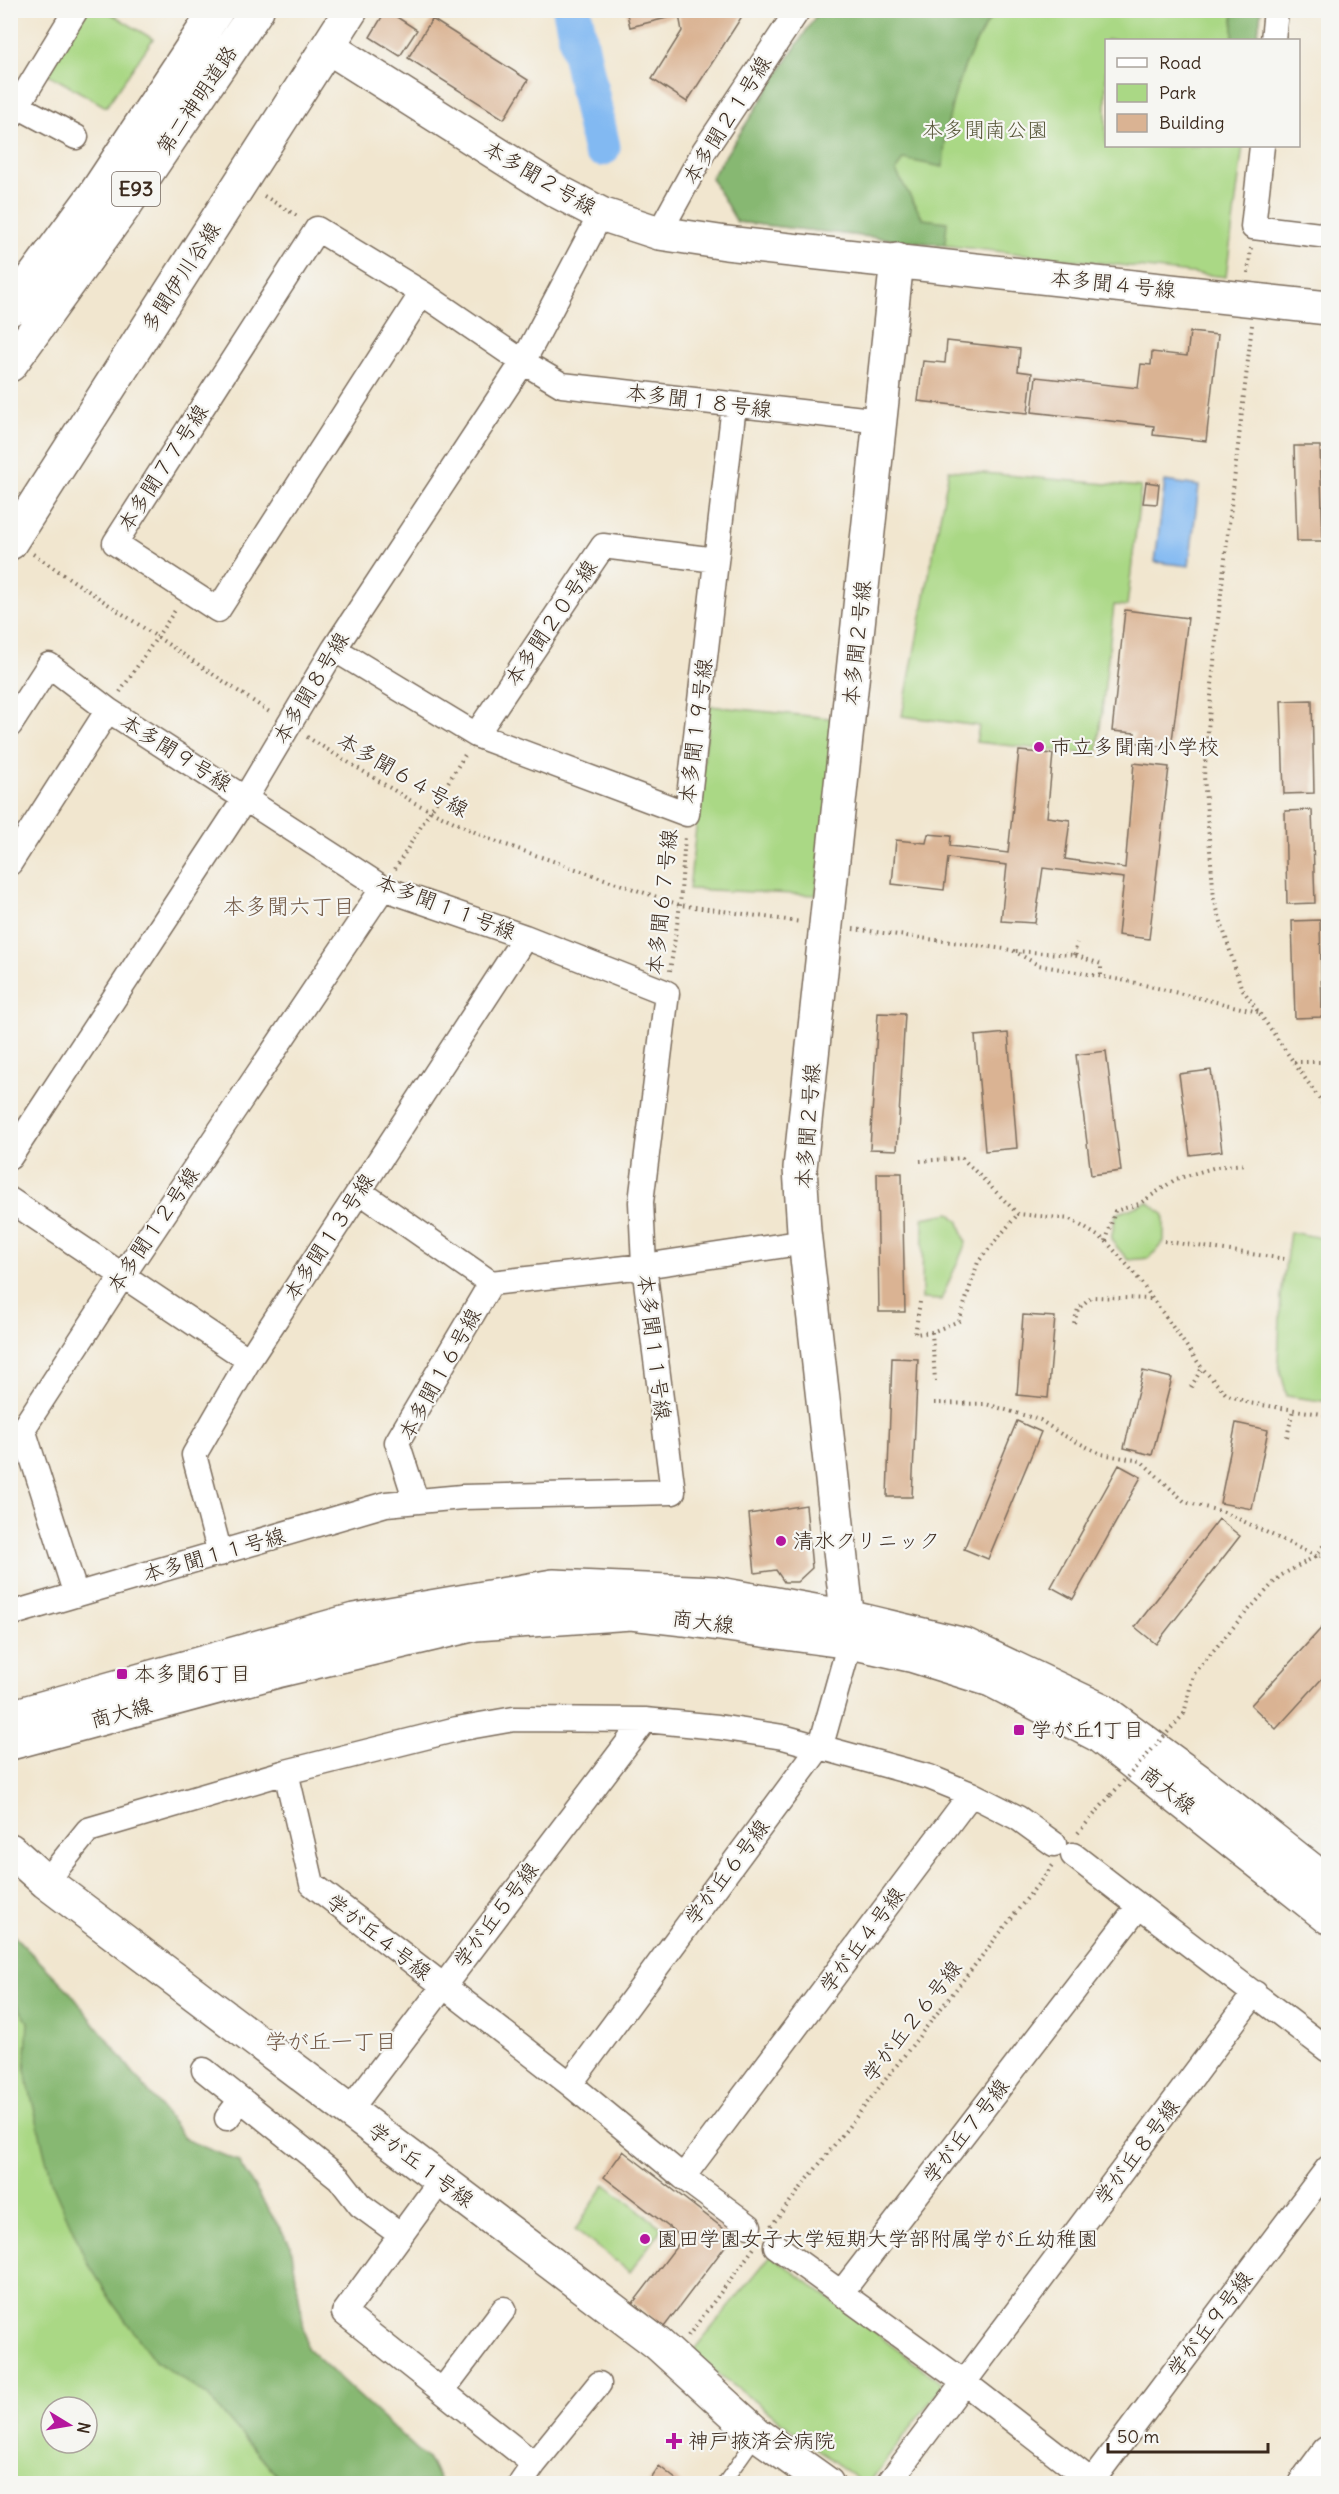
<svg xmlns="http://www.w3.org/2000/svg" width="1339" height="2494" viewBox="0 0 1339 2494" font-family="Delius,'Klee One',sans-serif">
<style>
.green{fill:#aad885;stroke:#728152;stroke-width:1.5;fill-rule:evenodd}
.forest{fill:#87b872;stroke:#617148;stroke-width:1.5}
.water{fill:#82b9f2;stroke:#5e7288;stroke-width:1.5}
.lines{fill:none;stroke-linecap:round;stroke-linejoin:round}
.river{stroke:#82b9f2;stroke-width:39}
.building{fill:#dab393}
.lane-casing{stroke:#7b6c5c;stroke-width:15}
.street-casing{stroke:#7b6c5c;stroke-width:27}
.secondary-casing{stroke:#7b6c5c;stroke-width:36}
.highway-casing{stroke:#7b6c5c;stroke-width:36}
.path{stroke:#7b6c5c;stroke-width:4;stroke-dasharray:1.5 4.5;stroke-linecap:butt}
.lane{stroke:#fff;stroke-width:12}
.street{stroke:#fff;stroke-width:24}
.secondary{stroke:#fff;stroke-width:33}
.highway{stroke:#fff;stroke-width:33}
.path-bridge{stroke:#7b6c5c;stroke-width:4;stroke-dasharray:1.5 4.5;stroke-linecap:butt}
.poi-dot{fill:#b5179e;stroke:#f6f6f2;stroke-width:2}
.labels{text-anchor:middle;stroke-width:4.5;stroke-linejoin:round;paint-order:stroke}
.shield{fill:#f6f6f2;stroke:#73675e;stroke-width:1.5}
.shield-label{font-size:20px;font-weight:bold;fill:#3b2a1e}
.street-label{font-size:21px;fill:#3b2a1e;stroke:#f6f6f2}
.park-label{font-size:21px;fill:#575638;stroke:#f6f6f2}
.poi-label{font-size:21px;fill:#3b2a1e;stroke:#f6f6f2;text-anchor:start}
.neighbourhood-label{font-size:22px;fill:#735a47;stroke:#f6f6f2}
</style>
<rect width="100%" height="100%" fill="#f6f6f2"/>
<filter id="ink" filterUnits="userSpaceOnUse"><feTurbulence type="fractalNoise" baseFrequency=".0167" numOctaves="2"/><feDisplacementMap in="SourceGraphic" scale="12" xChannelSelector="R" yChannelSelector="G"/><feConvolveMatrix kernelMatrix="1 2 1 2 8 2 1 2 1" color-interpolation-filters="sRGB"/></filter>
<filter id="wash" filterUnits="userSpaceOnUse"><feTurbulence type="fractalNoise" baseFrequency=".008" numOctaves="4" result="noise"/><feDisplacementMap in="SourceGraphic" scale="24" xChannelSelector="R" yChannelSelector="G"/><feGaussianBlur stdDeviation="1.35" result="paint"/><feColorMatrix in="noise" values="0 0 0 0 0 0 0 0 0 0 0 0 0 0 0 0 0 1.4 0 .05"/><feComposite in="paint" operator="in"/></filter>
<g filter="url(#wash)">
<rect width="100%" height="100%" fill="#f1e6cf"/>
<path class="green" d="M85,11H107L153,39L106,107L46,73Z
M819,11H1261L1257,40H1106V146H1243L1226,277L737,222L711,178Z
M949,470L1141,487L1127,606L1114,605L1097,755L976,742L979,726L902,716Z
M710,706L838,719L816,895L689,889Z
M1148,1202L1164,1215V1241L1150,1258L1128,1260L1111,1240L1116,1214Z
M950,1213L959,1222L966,1243L941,1300L922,1299L923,1218Z
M1290,1232L1328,1239V1402L1287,1396L1278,1362L1281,1296Z
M10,1932L69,1991L186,2140L238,2161L291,2246L307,2348L427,2459L442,2483H11ZM51,2407H87V2443H51Z
M605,2184L662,2228L630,2272L575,2230Z
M771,2255L943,2384L869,2483H862L691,2353Z"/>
<path class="forest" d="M819,11H995C962,59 946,108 943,167L903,159L896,171L923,219L947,222L945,245L737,222L711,178Z
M1233,11H1261L1257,40H1233Z
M10,1932L69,1991L186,2140L238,2161L291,2246L307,2348L427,2459L442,2483H283L207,2395L155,2361L114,2305L86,2260L51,2181L25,2070L28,2022L11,1996Z"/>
<path class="water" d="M1165,481L1199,486L1189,566L1155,562Z"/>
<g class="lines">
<path class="river" d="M572,10L601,147"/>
</g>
<g id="blocks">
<path class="building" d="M386,10L417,30L400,56L370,37Z
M626,10H746L687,102L652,79L682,31L679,15L630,27Z
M432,19L528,80L504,119L408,58Z
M1190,332L1218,335L1206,441L1153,435L1154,426L1032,412L1036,377L1138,388L1141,364L1151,365L1152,352L1187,356Z
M947,341L1020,349L1018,371L1032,373L1028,413L918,401L923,361L945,363Z
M1294,446H1320L1323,541H1297Z
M1146,482L1159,484L1157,504L1143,503Z
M1125,610L1188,618L1171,748L1133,742L1135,733L1112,731Z
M1312,700L1314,793L1284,794L1281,701Z
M1019,751L1053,754L1047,817L1070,820L1065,859L1125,868L1134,763L1169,767L1149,939L1118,935L1124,878L1043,868L1035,923L1001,921L1007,865L948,858L944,890L892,884L896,840L926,843L928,834L951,836L950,846L1008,853Z
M1312,810L1315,903L1287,904L1285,811Z
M1320,920L1322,1017L1295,1018L1292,921Z
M878,1013L905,1014L897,1150L870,1149Z
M1008,1033L1017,1148L985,1151L975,1036Z
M1106,1051L1121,1171L1091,1175L1076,1055Z
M1211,1070L1222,1151L1190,1155L1179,1074Z
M877,1173H902L905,1312H879Z
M1023,1315L1055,1317L1048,1398L1017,1395Z
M892,1358L918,1359L912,1497H887Z
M1143,1371L1172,1378L1152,1455L1124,1448Z
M1017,1421L1041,1432L988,1559L964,1549Z
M1236,1423L1268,1430L1252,1509L1220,1503Z
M1119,1465L1141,1477L1073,1599L1051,1587Z
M806,1505L812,1568L797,1582H784L776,1570L755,1573L749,1514Z
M1219,1519L1240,1536L1156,1644L1135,1627Z
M1328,1621V1672L1276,1729L1251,1705Z
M623,2151L733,2236L664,2327L633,2303L683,2238L604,2177Z
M659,2466L682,2484H647Z"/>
</g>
</g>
<g filter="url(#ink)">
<use href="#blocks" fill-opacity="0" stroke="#7b6c5c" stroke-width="1.5"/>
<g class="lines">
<g class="lane-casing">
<path id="lane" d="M723,2484L757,2436"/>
</g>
<g class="street-casing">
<path id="street" d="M1273,40L1276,10
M10,102L76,137
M10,118L76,10
M1262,146L1253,227L1328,236
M317,229L422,293L218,610L115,543Z
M659,233L704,151L798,10
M422,293L523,362L562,385L881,421
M334,649L476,735L687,814L734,405
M10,725L49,665L108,710
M476,735L603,546L716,560
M10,863L108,710L383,888L525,937L667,993L641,1202L644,1266L673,1492L462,1497L386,1504L10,1614
M10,1157L246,797L334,649L523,362L601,214
M359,1191L491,1283L644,1266L806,1242
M10,1200L249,1360
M416,1501L397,1442L491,1283
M220,1554L194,1455L249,1360L525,937
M76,1595L23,1429L123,1275L383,888
M971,1794L1018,1818L1054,1844
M1073,1855L1139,1906
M46,1882L88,1830L286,1772L457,1729L514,1719L645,1720L718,1727L783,1737L929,1777L971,1794L683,2177L570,2084L312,1884L286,1772
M204,2070L339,2178L360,2205L401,2235
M570,2084L821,1745L850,1642
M349,2111L645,1720
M227,2118L241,2100
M683,2177L749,2226
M441,2180L344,2313L534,2464L599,2384
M776,2246L841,2293
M442,2391L504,2309
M1092,2481L1328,2168
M521,2483L534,2464
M888,2484L1255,1993
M1095,2484L965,2383L841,2293L1139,1906L1328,2050"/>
</g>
<g class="secondary-casing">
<path id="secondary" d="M328,47L553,189L601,214L659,233L726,243L1328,308
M10,543L351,10
M850,1639L804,1231L800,1168L897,260
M10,1717L354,1620L553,1586L714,1593L848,1617L965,1645L1102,1710L1199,1781L1328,1883
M10,1743L277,1671L476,1624L631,1613L684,1619L850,1642L914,1656L991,1680L1098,1735L1328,1917
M10,1850L46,1882L657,2343L757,2434L827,2484
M1305,2484L1328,2453"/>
</g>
<g class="highway-casing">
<path id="highway" d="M10,309L95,194L217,10
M10,365L126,204L257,10"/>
</g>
<path class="path" d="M264,196L299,217
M1248,273L1251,248
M1252,325L1217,628L1204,776L1214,899L1241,987L1328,1111
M33,554L271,713
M120,692L176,609
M307,737L413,802L489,839L680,905L801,922
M395,869L466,753
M853,929L1012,950L1038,965L1132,982L1258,1012
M1016,951L1074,955L1101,964V977
M1074,955L1077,943
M670,971L680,905L685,836
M1294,1062H1328
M920,1161L962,1158L1018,1214L1070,1219L1106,1241L1135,1274L1202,1368L1226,1394L1249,1403L1328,1415
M1106,1241L1115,1211L1139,1204L1176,1179L1216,1167L1245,1164
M1164,1241L1285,1259
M920,1302L915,1334L932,1332L959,1321L978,1262L1018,1214
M1074,1323L1078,1309L1091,1297L1152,1299
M932,1332L935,1381
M1191,1387L1202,1368
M934,1403L986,1404L1040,1420L1061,1434L1101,1454L1141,1461L1185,1502L1224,1512L1316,1556L1328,1539
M1287,1437L1293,1410
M1184,1714L1193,1675L1241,1618L1280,1576L1316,1556L1328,1555
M1078,1833L1111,1795
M771,2226L1053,1865
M688,2336L754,2248"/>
<use href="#lane" class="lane"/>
<use href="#street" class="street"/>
<use href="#secondary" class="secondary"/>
<use href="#highway" class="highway"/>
<path class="path-bridge" d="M1111,1795L1184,1714"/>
</g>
</g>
<g class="poi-dot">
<circle cx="1039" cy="747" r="6"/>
<circle cx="781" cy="1541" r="6"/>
<rect x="116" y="1668" width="12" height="12" rx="3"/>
<rect x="1013" y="1724" width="12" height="12" rx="3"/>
<circle cx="645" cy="2239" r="6"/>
<path d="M671 2432h6v6h6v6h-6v6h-6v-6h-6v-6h6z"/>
</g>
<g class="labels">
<rect class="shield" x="112" y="172" width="48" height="34" rx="4.5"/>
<g class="shield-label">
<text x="136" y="196">E93</text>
</g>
<g class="street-label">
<text transform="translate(197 100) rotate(-56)" y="7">第二神明道路</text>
<text transform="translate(727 120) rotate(-58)" y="7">本多聞２１号線</text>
<text transform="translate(540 178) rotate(30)" y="7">本多聞２号線</text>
<text transform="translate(181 277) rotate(-57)" y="7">多聞伊川谷線</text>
<text transform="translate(1113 284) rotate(6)" y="7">本多聞４号線</text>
<text transform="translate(699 401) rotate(7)" y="7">本多聞１８号線</text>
<text transform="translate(163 468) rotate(-57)" y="7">本多聞７７号線</text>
<text transform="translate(551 623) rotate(-56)" y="7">本多聞２０号線</text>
<text transform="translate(857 643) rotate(-84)" y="7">本多聞２号線</text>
<text transform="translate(311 688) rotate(-59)" y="7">本多聞８号線</text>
<text transform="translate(696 731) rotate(-83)" y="7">本多聞１９号線</text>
<text transform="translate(176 753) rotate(32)" y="7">本多聞９号線</text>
<text transform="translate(403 775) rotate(30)" y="7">本多聞６４号線</text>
<text transform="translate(662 902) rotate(-84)" y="7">本多聞６７号線</text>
<text transform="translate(446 907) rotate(21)" y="7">本多聞１１号線</text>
<text transform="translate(808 1126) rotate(-86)" y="7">本多聞２号線</text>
<text transform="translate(153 1230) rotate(-56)" y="7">本多聞１２号線</text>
<text transform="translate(329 1237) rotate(-57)" y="7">本多聞１３号線</text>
<text transform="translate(654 1347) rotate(83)" y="7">本多聞１１号線</text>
<text transform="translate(440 1374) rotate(-61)" y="7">本多聞１６号線</text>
<text transform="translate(214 1555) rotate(-16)" y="7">本多聞１１号線</text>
<text transform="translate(703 1622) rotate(7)" y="7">商大線</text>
<text transform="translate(121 1713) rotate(-15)" y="7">商大線</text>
<text transform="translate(1168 1790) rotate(38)" y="7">商大線</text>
<text transform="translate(727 1872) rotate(-53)" y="7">学が丘６号線</text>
<text transform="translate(496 1915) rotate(-53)" y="7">学が丘５号線</text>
<text transform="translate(379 1937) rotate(38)" y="7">学が丘４号線</text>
<text transform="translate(862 1940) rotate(-53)" y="7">学が丘４号線</text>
<text transform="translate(912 2021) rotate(-52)" y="7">学が丘２６号線</text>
<text transform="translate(966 2131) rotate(-52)" y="7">学が丘７号線</text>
<text transform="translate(1137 2152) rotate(-53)" y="7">学が丘８号線</text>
<text transform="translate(421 2165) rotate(37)" y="7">学が丘１号線</text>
<text transform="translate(1210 2324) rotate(-53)" y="7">学が丘９号線</text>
</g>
<g class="park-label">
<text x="985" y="137">本多聞南公園</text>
</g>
<g class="poi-label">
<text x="1051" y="754">市立多聞南小学校</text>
<text x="793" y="1548">清水クリニック</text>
<text x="134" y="1681">本多聞6丁目</text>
<text x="1031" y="1737">学が丘1丁目</text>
<text x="657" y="2246">園田学園女子大学短期大学部附属学が丘幼稚園</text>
<text x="688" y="2448">神戸掖済会病院</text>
</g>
<g class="neighbourhood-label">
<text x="289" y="914">本多聞六丁目</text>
<text x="331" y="2049">学が丘一丁目</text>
</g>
</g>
<rect width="1339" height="2494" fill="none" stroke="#f6f6f2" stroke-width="36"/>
<rect x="1105" y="39" width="195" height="108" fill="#f6f6f2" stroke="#aba49d" stroke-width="1.5"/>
<rect x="1117" y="58" width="30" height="9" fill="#ffffff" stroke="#aba49d" stroke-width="1.5"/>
<text x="1159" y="69" font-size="18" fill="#3b2a1e">Road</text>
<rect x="1117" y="84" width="30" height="18" fill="#aad885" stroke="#aba49d" stroke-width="1.5"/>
<text x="1159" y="99" font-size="18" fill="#3b2a1e">Park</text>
<rect x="1117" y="114" width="30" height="18" fill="#dab393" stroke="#aba49d" stroke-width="1.5"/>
<text x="1159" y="129" font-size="18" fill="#3b2a1e">Building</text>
<g transform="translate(69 2425) rotate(101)"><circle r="28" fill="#f6f6f2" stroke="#aba49d" stroke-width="1.5"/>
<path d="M0-4.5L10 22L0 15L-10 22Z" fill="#b5179e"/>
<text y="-9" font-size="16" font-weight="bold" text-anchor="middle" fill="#3b2a1e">N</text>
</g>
<path d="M1108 2443v9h160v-9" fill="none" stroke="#3b2a1e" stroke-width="3"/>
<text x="1117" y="2443" font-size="18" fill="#3b2a1e" stroke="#f6f6f2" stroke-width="4.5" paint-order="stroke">50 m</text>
</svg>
